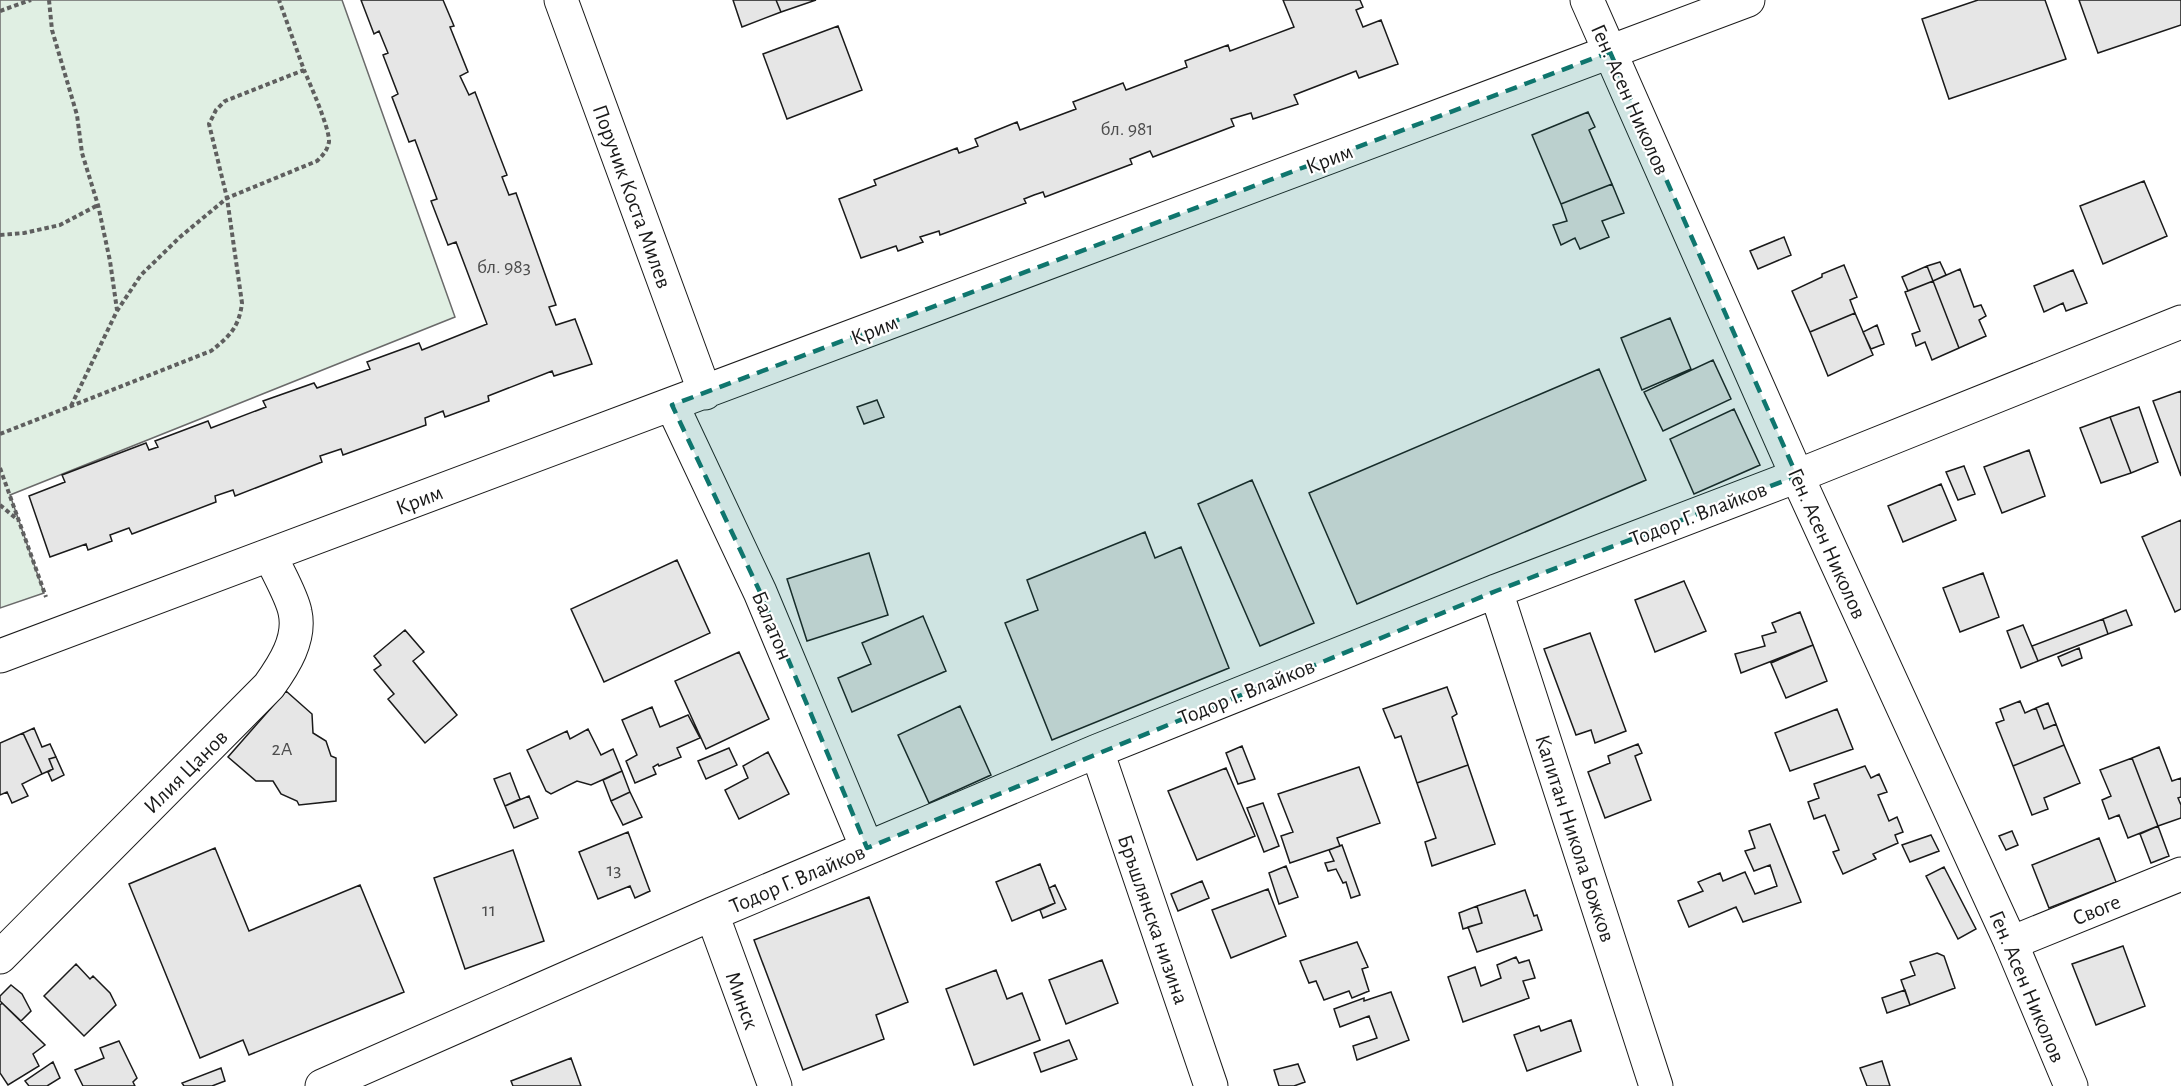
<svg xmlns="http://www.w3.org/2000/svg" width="2181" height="1086" viewBox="0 0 2181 1086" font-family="'Alegreya Sans',sans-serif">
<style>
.green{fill:#e0efe3;stroke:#6a6a6a;stroke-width:1.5}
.building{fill:#e6e6e6;stroke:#1a1a1a;stroke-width:1.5}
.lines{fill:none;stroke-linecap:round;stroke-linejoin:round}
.street-casing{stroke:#1a1a1a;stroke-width:35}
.secondary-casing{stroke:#1a1a1a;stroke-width:35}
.path{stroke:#5f5f5f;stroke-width:4;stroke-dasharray:4.5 3;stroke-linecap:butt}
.street{stroke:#fff;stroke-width:33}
.secondary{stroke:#fff;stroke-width:33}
.marked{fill:#0f766e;fill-opacity:0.2;stroke:#0f766e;stroke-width:4.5;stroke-dasharray:12 8;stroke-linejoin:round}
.labels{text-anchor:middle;stroke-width:4.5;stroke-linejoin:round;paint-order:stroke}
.number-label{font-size:20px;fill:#4d4d4d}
.street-label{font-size:22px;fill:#1a1a1a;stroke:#fff}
</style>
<rect width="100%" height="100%" fill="#fff"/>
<path class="green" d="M0,0H342L455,317L10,495L44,593L0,608Z"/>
<path class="building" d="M361,0H443L454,26L450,27L468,72L460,76L469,95L475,92L507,175L502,177L509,195L516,193L556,305L549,307L556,325L575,319L592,364L554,376L552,371L488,396L489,401L445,417L443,411L425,418L426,425L343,455L341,449L320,456L322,462L235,496L233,490L215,496L216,502L132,534L129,528L110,535L112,541L88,550L86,544L50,557L29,496L65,482L62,475L146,443L149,450L158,447L155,441L208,421L211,428L266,407L263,401L314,383L317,388L370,369L367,362L419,343L422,350L487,324L456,242L448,245L431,201L437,199L415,140L409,142L392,97L398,94L383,55L388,53L379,31L374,34Z
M733,0H776L781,12L742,27Z
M776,0H816L781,12Z
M1283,0H1360L1363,7L1356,10L1363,27L1381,20L1398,64L1359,78L1356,71L1294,95L1298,104L1253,119L1251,113L1231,119L1234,126L1153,157L1150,151L1130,159L1132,164L1045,197L1043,192L1034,195L1024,199L1026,203L940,235L939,231L920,237L923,242L898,251L896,246L861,258L839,199L876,185L874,180L957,148L959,153L978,146L975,139L1017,122L1020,130L1076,109L1073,102L1123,83L1126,90L1187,67L1185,61L1228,45L1230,51L1294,27Z
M1978,0H2045L2066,59L1949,99L1922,19Z
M2079,0H2181V25L2098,53Z
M838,26L862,90L787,119L763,54Z
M1588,112L1595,127L1589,130L1612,184L1561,204L1532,135Z
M2144,181L2167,236L2103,264L2080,206Z
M1612,184L1624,213L1602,221L1609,237L1580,249L1575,238L1561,245L1553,225L1567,221L1561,204Z
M1784,237L1791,255L1758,269L1750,251Z
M1940,262L1946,275L1933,281L1927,266Z
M1844,265L1857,297L1850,300L1855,313L1810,332L1792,291L1822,277V274Z
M1927,266L1933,281L1908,291L1902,277Z
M1960,269L1974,307L1981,305L1986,316L1979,320L1986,336L1959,348L1933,281Z
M2073,270L2087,303L2066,311L2063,303L2044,312L2034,286Z
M1933,281L1959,348L1932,360L1925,342L1916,346L1912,334L1920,331L1905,292Z
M1855,313L1873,355L1828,376L1810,332Z
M1670,318L1691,369L1642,390L1621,338Z
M1877,325L1884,344L1871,349L1863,332Z
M1713,360L1731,399L1663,431L1644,392Z
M1599,369L1646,480L1357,604L1309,493Z
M2181,391V476L2153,401Z
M877,400L884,417L864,424L857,407Z
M2139,407L2158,462L2131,473L2110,417Z
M1734,409L1760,465L1694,494L1670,439Z
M2110,417L2131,473L2101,483L2080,428Z
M2029,450L2045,496L2002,513L1984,467Z
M1964,466L1975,494L1958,500L1946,472Z
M1252,480L1314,623L1260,646L1198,504Z
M1941,484L1956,520L1903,542L1888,506Z
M2181,520V609L2175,612L2142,537Z
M1145,532L1155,558L1181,547L1229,668L1052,740L1005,623L1038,610L1027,580Z
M869,553L888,615L807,641L787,579Z
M677,560L710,633L604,682L571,609Z
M1983,573L1999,617L1960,632L1943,588Z
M1684,581L1706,631L1655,652L1635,600Z
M2126,610L2132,625L2108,634L2103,619Z
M1800,612L1813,645L1741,673L1735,654L1765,646L1762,636L1776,632L1772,623Z
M923,616L946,671L852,712L838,678L871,664L862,643Z
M2103,619L2108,634L2038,661L2032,646Z
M2023,625L2038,661L2021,668L2007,631Z
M405,630L424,652L413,661L457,715L425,743L388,699L394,694L374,670L381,665L374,656Z
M1590,633L1626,731L1595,743L1591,730L1576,735L1544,649Z
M1813,645L1827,681L1786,698L1771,663Z
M2079,648L2082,658L2062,666L2058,657Z
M739,652L769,719L706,749L675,681Z
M1447,687L1457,714L1452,717L1468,765L1417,783L1401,736L1395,738L1383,709Z
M286,691L312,714L313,733L326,741L331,756L336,758V801L299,805L297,801L281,794L273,781H256L228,757Z
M2020,701L2025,713L2036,708L2044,729L2056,724L2064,745L2013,766L1996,723L2004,720L2000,709Z
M2048,703L2056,724L2044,729L2036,708Z
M960,706L991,775L929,803L898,735Z
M652,707L660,727L688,715L700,738L677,748L681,757L659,766L658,764L653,767L656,774L635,783L626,761L637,755L622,720Z
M1837,709L1853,749L1790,771L1775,733Z
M34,728L42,747L50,744L56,757L49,759L53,769L42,774L23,733Z
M588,729L601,755L613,749L622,771L591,785L577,781L551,794L546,791L527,750L567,731L570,739Z
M23,733L42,774L22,784L28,796L12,803L7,792L0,795V743Z
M1638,744L1642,753L1635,756L1651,800L1605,818L1588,772L1610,763L1608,756Z
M2064,745L2080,783L2044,798L2048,809L2032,815L2013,766Z
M1242,746L1255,779L1238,784L1226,753Z
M2159,747L2172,781L2181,778V797L2178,798L2181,805V818L2158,826L2132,758Z
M729,748L737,765L706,779L698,761Z
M768,752L789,794L739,819L725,790L748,778L743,766Z
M56,757L64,775L52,781L48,772L53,769L49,759Z
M2132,758L2158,826L2128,838L2119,815L2109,819L2102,800L2111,796L2100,770Z
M1468,765L1495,844L1432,866L1425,842L1436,838L1417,783Z
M1865,766L1871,778L1879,774L1887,792L1878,795L1889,821L1897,817L1903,832L1895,835L1898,843L1873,854L1876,859L1843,874L1833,852L1839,850L1825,815L1814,819L1808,802L1819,798L1814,784Z
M1359,767L1380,823L1337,838L1340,846L1290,863L1281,836L1293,832L1278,794Z
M1226,768L1255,836L1197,860L1168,791Z
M622,771L630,792L611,801L603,780Z
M510,773L520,799L505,806L494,779Z
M630,792L642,817L623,825L611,801Z
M529,796L538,818L514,828L505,806Z
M1263,803L1279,846L1264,852L1247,808Z
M1770,824L1801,902L1743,922L1736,907L1689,927L1678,901L1703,891L1698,882L1720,873L1723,881L1745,872L1755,894L1777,886L1770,865L1754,871L1745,851L1755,848L1749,831Z
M2158,826L2169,856L2151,863L2140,834Z
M2012,831L2018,845L2006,850L1999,836Z
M628,832L650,891L635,898L630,886L598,899L579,852Z
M1931,835L1939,851L1910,862L1902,845Z
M2099,838L2116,882L2049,908L2032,865Z
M1342,845L1360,895L1351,898L1346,882L1343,883L1336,869L1328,871L1325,863L1334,861L1329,850Z
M215,848L249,931L360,885L404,992L249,1055L243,1040L200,1058L129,884Z
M513,850L544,941L465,969L434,878Z
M1040,864L1055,903L1012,921L996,882Z
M1286,866L1298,897L1279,904L1269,873Z
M1944,867L1976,929L1958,939L1926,876Z
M1202,881L1209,898L1178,911L1171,894Z
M1055,885L1066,909L1043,918L1040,910L1055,903L1049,888Z
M1268,889L1286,936L1231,958L1212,910Z
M1525,890L1534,916L1537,915L1542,930L1477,952L1468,927L1482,923L1477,906Z
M869,897L908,1002L876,1015L884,1039L803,1070L754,940Z
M1477,906L1482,923L1463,929L1459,913Z
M1357,942L1368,967L1362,969L1369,991L1352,998L1349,991L1324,1000L1316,981L1309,983L1300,961Z
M2123,946L2145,1006L2096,1025L2072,964Z
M1937,953L1944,956L1955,988L1910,1005L1901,980L1915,975L1910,962Z
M1516,957L1519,963L1529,960L1535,978L1523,981L1529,998L1463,1022L1448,977L1475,967L1481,986L1501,978L1497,965Z
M1102,960L1118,1003L1066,1024L1049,980Z
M76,964L90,979L93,976L110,993L116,1005L84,1036L44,996Z
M996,970L1007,999L1022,993L1040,1040L974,1065L946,989Z
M11,985L22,994L31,1011L21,1021L0,1001V996Z
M1905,990L1910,1005L1887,1013L1882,998Z
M1391,992L1409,1040L1357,1060L1353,1046L1377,1038L1369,1016L1340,1027L1334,1009L1364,998V1001Z
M2,1003L45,1045L33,1054L39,1066L8,1085L0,1073V1005Z
M1571,1020L1581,1051L1527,1071L1514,1035L1539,1026L1541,1031Z
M1069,1040L1077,1059L1041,1072L1034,1053Z
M119,1041L137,1078L133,1082L135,1086H83L75,1070L104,1058L100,1048Z
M571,1058L581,1086H513L511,1081Z
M1882,1061L1890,1086H1867L1860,1068Z
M53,1062L60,1078L47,1086H29L25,1081Z
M1298,1064L1305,1082L1294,1086H1279L1274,1070Z
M221,1068L225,1081L212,1086H184L182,1083Z"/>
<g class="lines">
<g class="street-casing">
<path id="street" d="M561,0L705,393
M672,405L760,592L867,848
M1496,591L1656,1086
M0,656L1748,0
M1097,751L1211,1086
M712,914L775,1086
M2011,943L2181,874
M0,957L269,686C284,665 301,639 295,612C292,596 277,571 270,555
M322,1086L712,914L1097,751L1496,591L1797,476L2181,322"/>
</g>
<g class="secondary-casing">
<path id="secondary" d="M1587,0L1797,476L2011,943L2071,1086"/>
</g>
<path class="path" d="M49,0L52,30L77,115L82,153L98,205L110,261L117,310
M0,11L31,0
M0,235L24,233L60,225L98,205
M71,406L117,311L141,275L180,237L227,198L317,161C323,155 327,151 329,142C330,129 310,84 304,70
M0,434L211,351C230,336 239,327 242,303L227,198L209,124L216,110L225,101L304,70L279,0
M0,468L46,597
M0,505L18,520"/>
<use href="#street" class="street"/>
<use href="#secondary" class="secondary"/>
</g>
<path class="marked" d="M1610,52L1797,476L1496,591L867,848L760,592L672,405Z"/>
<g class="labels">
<g class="number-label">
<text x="1127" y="135">бл. 981</text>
<text x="504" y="273">бл. 983</text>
<text x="282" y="755">2А</text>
<text x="614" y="876">13</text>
<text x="489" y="916">11</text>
</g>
<g class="street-label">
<text transform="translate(1631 99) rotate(66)" y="8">Ген. Асен Николов</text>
<text transform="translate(1329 158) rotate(-21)" y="8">Крим</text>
<text transform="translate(633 196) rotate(70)" y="8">Поручик Коста Милев</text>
<text transform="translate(874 329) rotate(-21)" y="8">Крим</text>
<text transform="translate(419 499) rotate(-21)" y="8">Крим</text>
<text transform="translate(1698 513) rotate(-21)" y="8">Тодор Г. Влайков</text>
<text transform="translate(1828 543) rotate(66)" y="8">Ген. Асен Николов</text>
<text transform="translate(773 625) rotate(67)" y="8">Балатон</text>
<text transform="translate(1246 691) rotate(-22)" y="8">Тодор Г. Влайков</text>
<text transform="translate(185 771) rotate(-45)" y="8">Илия Цанов</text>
<text transform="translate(1576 838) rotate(72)" y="8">Капитан Никола Божков</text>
<text transform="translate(797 878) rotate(-23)" y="8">Тодор Г. Влайков</text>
<text transform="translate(2096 909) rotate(-22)" y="8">Своге</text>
<text transform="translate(1154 919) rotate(71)" y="8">Бръшлянска низина</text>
<text transform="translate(2028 986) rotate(67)" y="8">Ген. Асен Николов</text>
<text transform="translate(743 1000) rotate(70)" y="8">Минск</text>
</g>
</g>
</svg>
